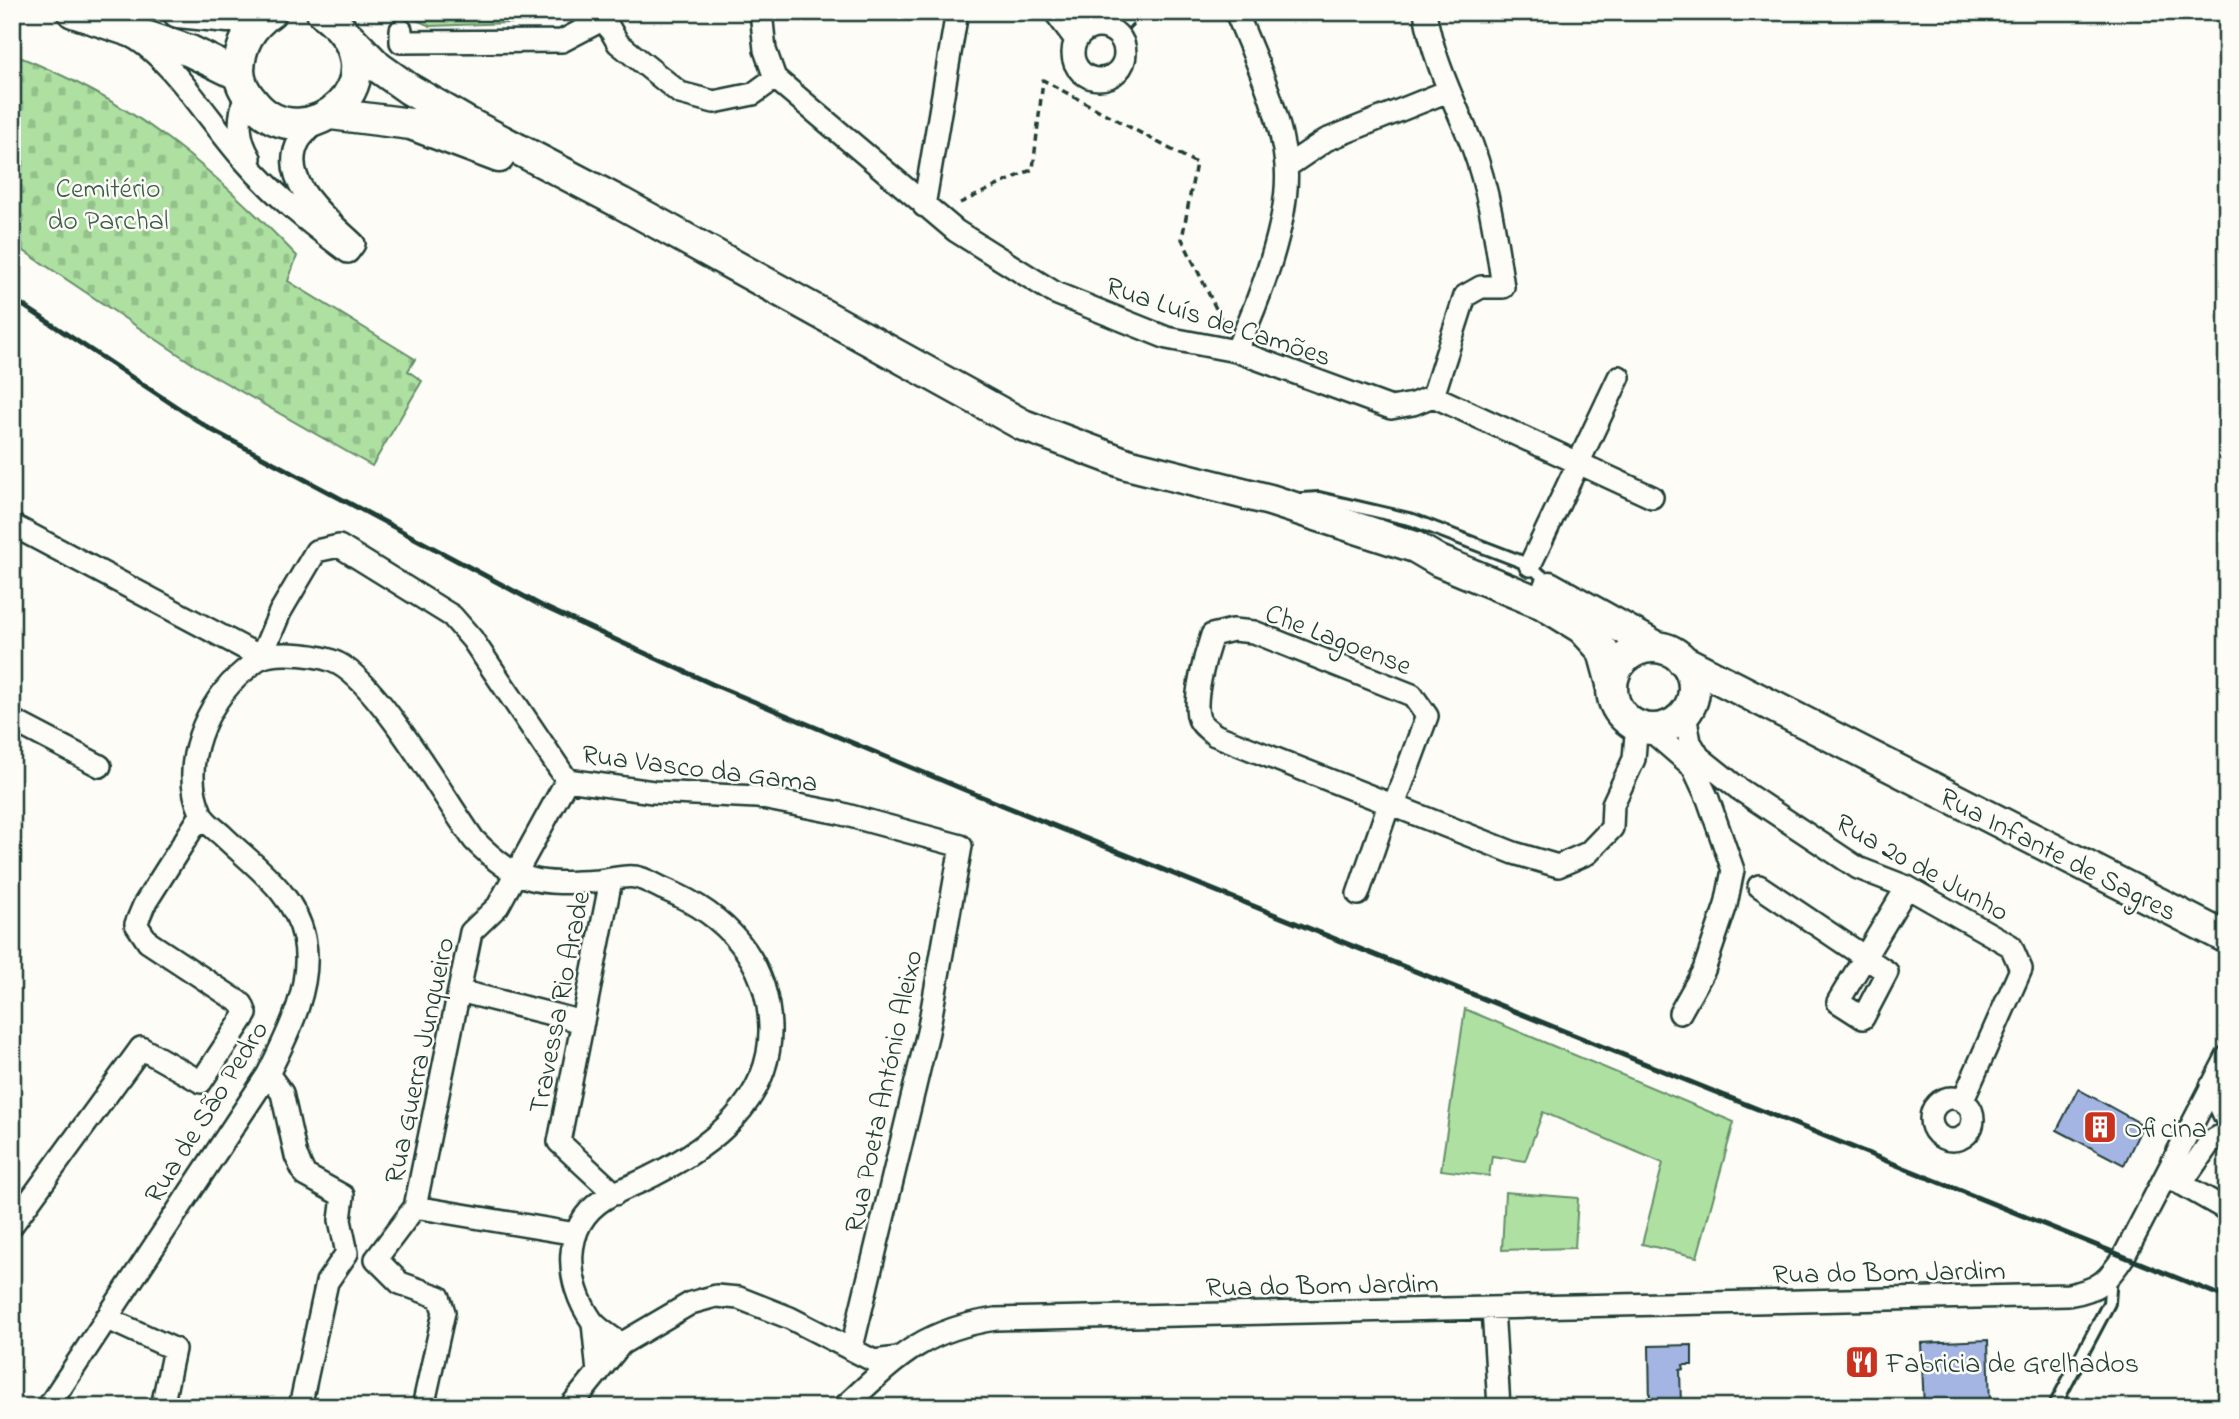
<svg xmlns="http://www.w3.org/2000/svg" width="2239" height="1419" viewBox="0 0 2239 1419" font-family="'Indie Flower',sans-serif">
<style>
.grass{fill:#ade0a1;stroke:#668e6a;stroke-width:2}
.cemetery{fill:url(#cemetery-stones);stroke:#668e6a;stroke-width:2}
.building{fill:#a4b5e4;stroke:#1f3d34;stroke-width:2}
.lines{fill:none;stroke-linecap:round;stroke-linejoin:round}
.lane-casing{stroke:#1f3d34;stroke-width:16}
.street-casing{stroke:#1f3d34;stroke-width:26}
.secondary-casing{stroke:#1f3d34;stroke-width:35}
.path{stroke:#1f3d34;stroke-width:3.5;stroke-dasharray:7 5;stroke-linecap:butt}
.lane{stroke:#fdfcf7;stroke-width:10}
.street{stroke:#fdfcf7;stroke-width:21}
.secondary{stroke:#fdfcf7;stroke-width:30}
.rail{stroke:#1f3d34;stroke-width:5}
.labels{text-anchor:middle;stroke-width:5;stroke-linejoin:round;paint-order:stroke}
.park-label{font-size:28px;fill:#3b5e4a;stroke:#fdfcf7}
.street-label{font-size:28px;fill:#1f3d34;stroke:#fdfcf7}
.poi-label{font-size:28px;fill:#1f3d34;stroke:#fdfcf7;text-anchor:start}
</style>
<defs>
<pattern id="cemetery-stones" width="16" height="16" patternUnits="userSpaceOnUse" patternTransform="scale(1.75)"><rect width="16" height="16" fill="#ade0a1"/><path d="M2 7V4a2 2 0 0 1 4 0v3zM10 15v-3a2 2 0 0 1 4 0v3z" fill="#94c18b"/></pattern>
</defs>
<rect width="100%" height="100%" fill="#fdfcf7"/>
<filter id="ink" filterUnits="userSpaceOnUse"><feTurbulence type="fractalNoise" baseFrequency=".0143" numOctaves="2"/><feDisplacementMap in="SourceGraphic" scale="14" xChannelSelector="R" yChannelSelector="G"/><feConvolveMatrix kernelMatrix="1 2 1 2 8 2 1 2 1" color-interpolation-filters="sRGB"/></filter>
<g filter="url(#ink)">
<path class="grass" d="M376,12H564L558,19L541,22L430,26L412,18L384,17Z
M1465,1009L1734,1122L1697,1257L1642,1244L1663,1163L1543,1112L1525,1161L1492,1156L1489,1176L1441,1170Z
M1505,1192L1578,1198L1575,1248L1502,1250Z"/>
<path class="cemetery" d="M12,54C134,101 207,163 297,256L288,281L415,359L408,371L422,381L372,466L196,366L12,243Z"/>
<path class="building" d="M2078,1089L2143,1125L2124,1165L2057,1130Z
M1988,1340L1990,1407H1924L1921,1343Z
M1692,1345V1365H1683L1684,1369L1680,1370L1681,1405L1650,1407L1649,1346Z"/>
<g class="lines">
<g class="lane-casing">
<path id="lane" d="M1302,499L1319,498L1413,520L1530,565L1550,584
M2054,1407L2109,1303L2111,1276"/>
</g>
<g class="street-casing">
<path id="street" d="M600,12L618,43L680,93L714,102L753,94L775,78
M761,12L765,50L775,78L956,231L1055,293L1167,338L1236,351L1391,408L1413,404L1433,396L1652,497
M1055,12L1076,40
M1236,12C1256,60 1281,113 1286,165C1291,219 1258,303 1236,351
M1425,12C1433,60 1454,100 1472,145C1489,190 1496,239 1503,287H1481L1465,296L1433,396
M1073 53a26 26 0 1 1 52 0a26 26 0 1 1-52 0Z
M401,30V42L562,41L602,20
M131,36C169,55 213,126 243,159C274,195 310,224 348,252L354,244C329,220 277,181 299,141C303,134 312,127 317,121
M246,94C238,118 237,137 250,158
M1286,167L1326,140L1448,91
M924,206L957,12
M12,525L261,657L280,612L316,551L339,546L452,616L472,639L567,780L653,792L757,797L839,813L961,846L928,1032L852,1347
M1530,565L1619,377
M1685,714L1690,742L1699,757L1739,789L1858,868L1907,887L2011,946L2021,969L1963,1100
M12,720L100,766
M1649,729L1693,767L1708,799L1733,870L1726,905L1704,970L1680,1013
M1394,805L1427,716L1412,695L1254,632L1233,630L1212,635C1206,653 1192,701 1199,719C1201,725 1210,731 1215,735L1514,853L1558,866L1588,853L1612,828L1613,804L1634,759L1636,734L1623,716
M611,880L559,1142L615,1194
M1759,886L1887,972L1863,1018L1838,1002L1907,887
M1358,894L1389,804
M459,991L583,1022
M268,1074L282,1093L296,1156L305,1175L343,1196L340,1220L347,1253
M2211,1086L2227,1121
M1931 1119a21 21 0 1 1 42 0a21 21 0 1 1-42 0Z
M2171,1178L2227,1210
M2181,1184L2210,1142L2227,1132
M415,1207L576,1234
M12,1225L141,1048L201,1082L246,1014L242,1004L148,942L136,924L144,905L201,815
M376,1259L415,1207L471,932L498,906L567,780
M376,1259L400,1283L439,1297L444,1312L423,1407
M1493,1308L1499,1407
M106,1318L174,1349L162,1407
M593,1323L598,1373
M48,1407L268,1074C288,1034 314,984 304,938C295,893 254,866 223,836C217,830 204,822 201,813C179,765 206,702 244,671C249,667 255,660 261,658C278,650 323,655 339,664C380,686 444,798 474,840C518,884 538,885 598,881C609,880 624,875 635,877C644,878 655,885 664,889C725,914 768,959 770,1027C772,1101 712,1146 652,1176C637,1184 619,1190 604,1199C561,1226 565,1283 592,1321C599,1330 612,1337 621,1344
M300,1407L327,1282L347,1253
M570,1407L621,1344L691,1303L716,1296L739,1298L790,1318L874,1361L898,1358
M844,1407C897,1358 922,1330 996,1319L2068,1295C2098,1290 2107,1282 2124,1256L2227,1057"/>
</g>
<g class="secondary-casing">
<path id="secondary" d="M73,12L190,51L239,75
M178,12L228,17L271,12
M271,12C250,27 240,44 239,70C239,82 246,94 254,103C304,164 411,77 322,12
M348,36L378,67L409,89L464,121L621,203L1023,425L1127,464L1270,500L1415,547L1439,561L1543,604L1582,628L1603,651L1612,684
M331,114L411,124L499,157
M1549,587L1657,647
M1612 688a41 41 0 1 1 82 0a41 41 0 1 1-82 0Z
M1682,660L2227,938"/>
</g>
<path class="path" d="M1120,37L1145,12
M960,203L1033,169L1043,80L1196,163L1182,239L1225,327"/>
<use href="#lane" class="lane"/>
<use href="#street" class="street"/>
<use href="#secondary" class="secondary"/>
<path class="rail" d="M12,298L210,429L542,606L712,684L965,790L2227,1298"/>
</g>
</g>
<defs>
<g id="building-square" transform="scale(1.75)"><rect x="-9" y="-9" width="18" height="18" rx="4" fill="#c8321e" stroke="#fdfcf7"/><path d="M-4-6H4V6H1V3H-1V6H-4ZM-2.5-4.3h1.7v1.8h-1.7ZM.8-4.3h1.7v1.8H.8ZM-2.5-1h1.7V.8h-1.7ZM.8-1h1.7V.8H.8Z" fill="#fff"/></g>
<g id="restaurant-square" transform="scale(1.75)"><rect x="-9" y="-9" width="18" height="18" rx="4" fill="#c8321e" stroke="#fdfcf7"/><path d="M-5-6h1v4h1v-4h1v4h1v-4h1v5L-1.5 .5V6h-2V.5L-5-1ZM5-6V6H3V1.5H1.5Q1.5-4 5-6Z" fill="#fff"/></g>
</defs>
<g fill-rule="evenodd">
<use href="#building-square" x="2100" y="1127"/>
<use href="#restaurant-square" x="1862" y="1362"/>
</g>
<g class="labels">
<g class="park-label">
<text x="108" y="197">Cemitério<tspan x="108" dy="32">do Parchal</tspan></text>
</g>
<g class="street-label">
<text transform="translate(1219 320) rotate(18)" y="10">Rua Luís de Camões</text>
<text transform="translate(1339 638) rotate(21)" y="10">Che Lagoense</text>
<text transform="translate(700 767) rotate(7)" y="10">Rua Vasco da Gama</text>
<text transform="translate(2059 853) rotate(27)" y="10">Rua Infante de Sagres</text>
<text transform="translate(1923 866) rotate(29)" y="10">Rua 20 de Junho</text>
<text transform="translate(558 1002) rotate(-79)" y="10">Travessa Rio Arade</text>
<text transform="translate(418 1060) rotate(-78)" y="10">Rua Guerra Junqueiro</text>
<text transform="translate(882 1091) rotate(-78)" y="10">Rua Poeta António Aleixo</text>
<text transform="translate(205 1111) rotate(-58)" y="10">Rua de São Pedro</text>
<text transform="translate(1889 1271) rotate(-1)" y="10">Rua do Bom Jardim</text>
<text transform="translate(1322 1284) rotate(-1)" y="10">Rua do Bom Jardim</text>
</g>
<g class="poi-label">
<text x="2124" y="1137">Oficina</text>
<text x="1886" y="1372">Fabricia de Grelhados</text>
</g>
</g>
<rect width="2239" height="1419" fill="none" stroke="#fdfcf7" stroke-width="42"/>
<rect x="21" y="21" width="2197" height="1377" fill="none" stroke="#1f3d34" stroke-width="2.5" filter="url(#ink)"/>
</svg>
